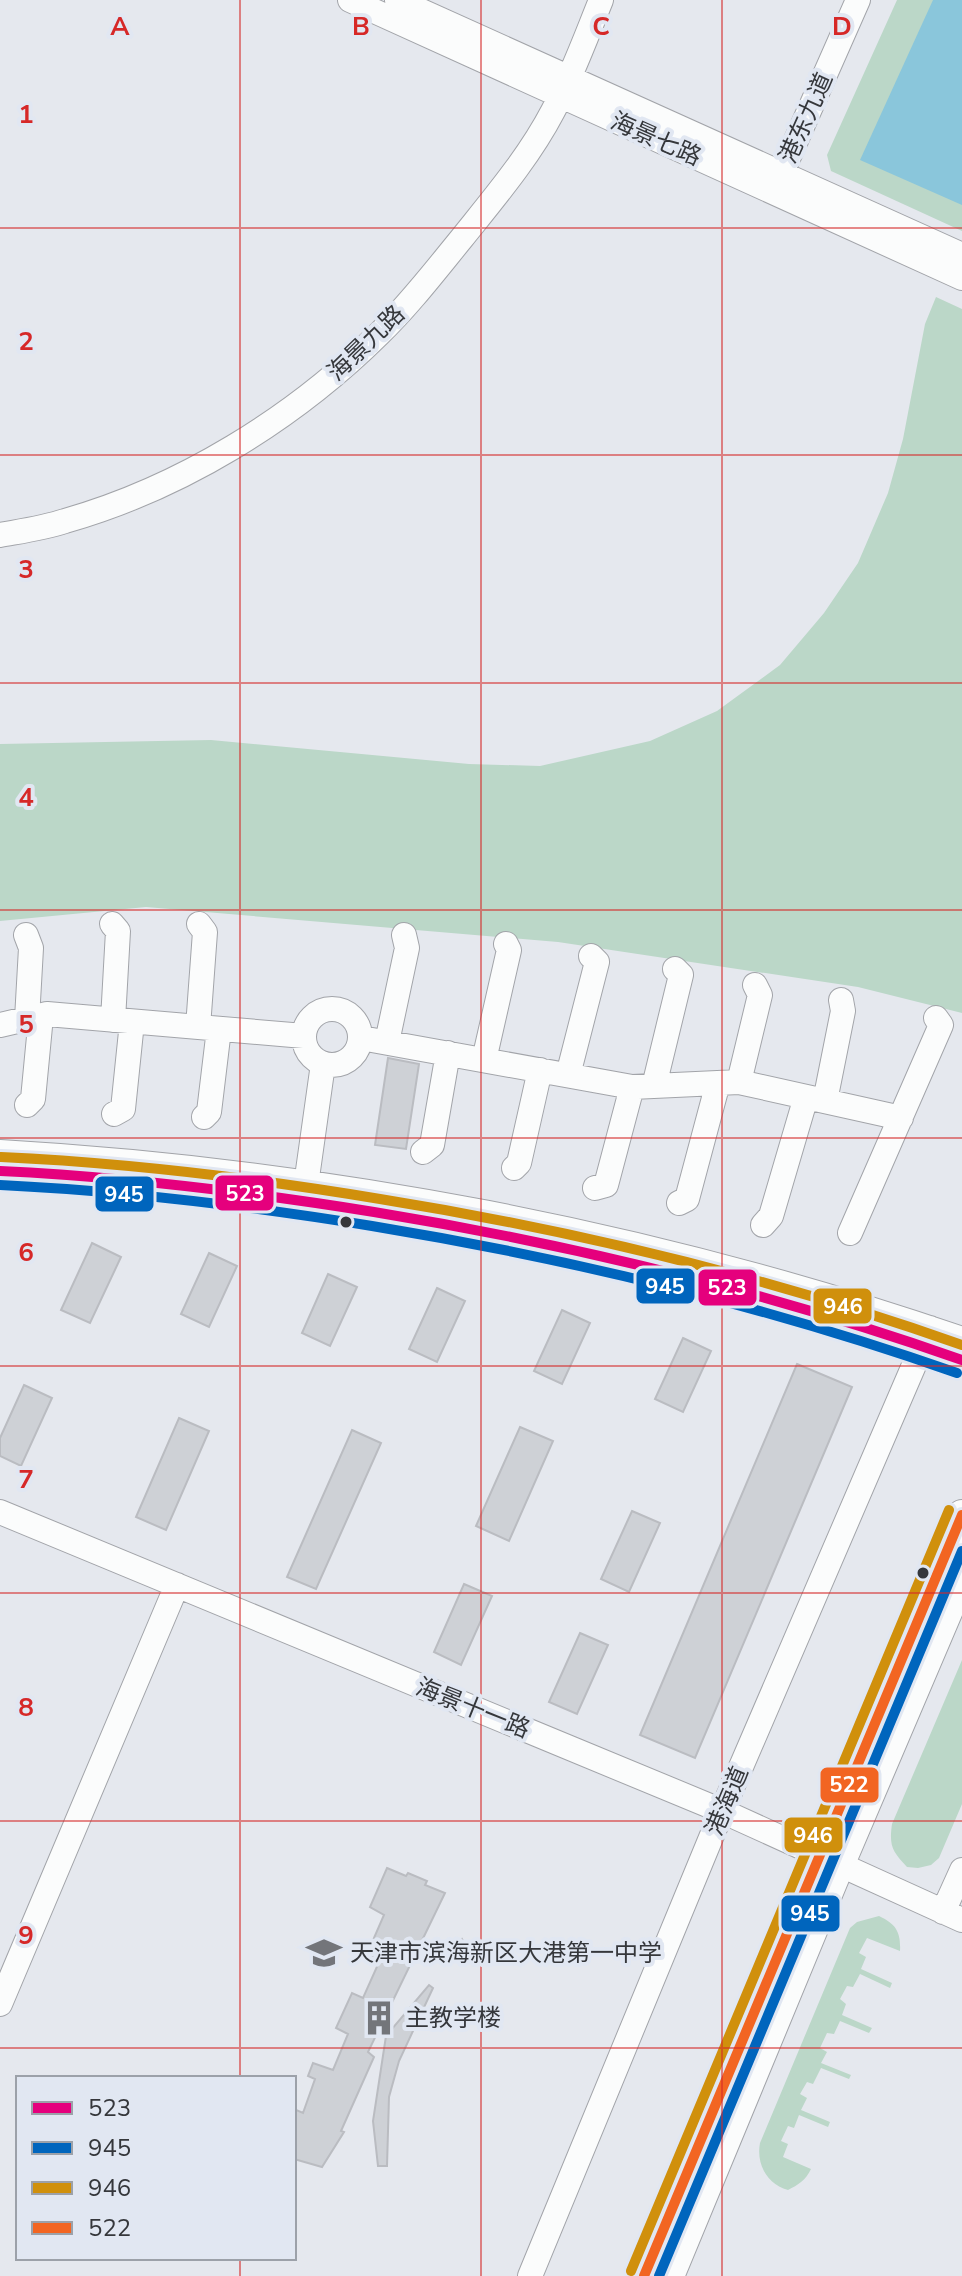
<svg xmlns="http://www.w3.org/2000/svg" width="962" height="2276" viewBox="0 0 962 2276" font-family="'Nunito Sans','Noto Sans SC',sans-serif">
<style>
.green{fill:#bbd7c8}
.water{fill:#8ac6db}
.building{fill:#ced1d6;stroke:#babcc1;stroke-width:2}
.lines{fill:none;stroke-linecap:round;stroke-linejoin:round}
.minor-casing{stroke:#a2a4a9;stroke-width:26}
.major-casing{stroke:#a2a4a9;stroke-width:32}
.minor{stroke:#fbfcfc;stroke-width:24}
.major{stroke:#fbfcfc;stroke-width:30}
.bus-1-casing{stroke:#e1e7f2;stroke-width:16}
.bus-2-casing{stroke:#e1e7f2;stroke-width:16}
.bus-3-casing{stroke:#e1e7f2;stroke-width:16}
.bus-4-casing{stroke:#e1e7f2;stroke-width:16}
.bus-1{stroke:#e5007d;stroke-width:10}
.bus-2{stroke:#0065bd;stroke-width:10}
.bus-3{stroke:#d0900c;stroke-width:10}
.bus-4{stroke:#f26522;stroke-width:10}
.grid{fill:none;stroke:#d62828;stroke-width:2;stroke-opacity:0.55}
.bus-dot{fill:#35373b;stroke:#e1e7f2;stroke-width:3}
.labels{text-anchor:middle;stroke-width:8;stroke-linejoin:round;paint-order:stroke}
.street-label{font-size:24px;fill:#35373b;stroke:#e1e7f2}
.poi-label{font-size:24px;fill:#35373b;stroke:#e1e7f2;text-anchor:start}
.grid-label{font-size:26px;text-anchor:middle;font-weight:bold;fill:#d62828;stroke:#e1e7f2;stroke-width:8;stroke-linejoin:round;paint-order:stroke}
.line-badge{stroke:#e1e7f2;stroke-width:3}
.badge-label{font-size:22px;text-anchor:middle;font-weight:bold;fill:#fff}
</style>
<rect width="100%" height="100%" fill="#e5e8ee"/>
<path class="green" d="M897,0H962V231L831,171L827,155Z
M936,297L962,309V1013L858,987L558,942L146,907L0,921V744L211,740L469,764L540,766L650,741L717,711L780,665L824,613L858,563L888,493L903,439L925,324Z
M907,1610L825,1803V1800L902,1614Z
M962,1660V1804L939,1858L931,1865L918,1868L907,1867C892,1851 889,1846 892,1824Z
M879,1916C896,1924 901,1932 900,1951L867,1938L859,1953L866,1957L861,1969L892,1983L890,1988L860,1974L853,1987L847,1986L840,1999L846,2004L842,2015L872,2028L869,2033L840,2021L834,2034L827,2033L820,2048L827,2052L821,2063L851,2075L849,2079L821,2068L813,2084L807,2082L800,2094L807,2098L801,2110L830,2122L828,2127L799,2115L794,2128L788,2126L781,2141L788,2144L783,2157L811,2169C806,2180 798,2185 788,2190C767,2184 756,2164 760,2143L850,1928L857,1922Z"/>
<path class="water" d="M933,0H962V205L860,160Z"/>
<path class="building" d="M388,1058L419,1064L406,1149L375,1145Z
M92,1243L121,1257L90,1323L61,1310Z
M209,1253L237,1266L209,1327L181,1314Z
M328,1274L357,1287L330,1346L302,1333Z
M437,1288L465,1301L437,1362L409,1349Z
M562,1310L590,1323L562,1384L534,1371Z
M683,1338L711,1351L683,1412L655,1399Z
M797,1364L852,1387L695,1758L640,1735Z
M24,1385L52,1398L21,1466L0,1456V1438Z
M179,1418L209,1431L166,1530L136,1517Z
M520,1427L553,1441L509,1541L476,1526Z
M352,1430L381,1443L316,1589L287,1577Z
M632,1511L660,1523L629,1592L601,1579Z
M464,1584L492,1596L461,1665L434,1652Z
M580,1633L608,1645L577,1714L549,1702Z
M387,1868L406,1876L408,1873L427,1881L425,1885L445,1893L368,2052L374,2057L341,2131L344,2132L322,2167L294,2159V2109L303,2113L315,2079L308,2076L313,2063L333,2070L348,2034L336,2028L352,1993L363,1998L380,1960L367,1954L384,1915L370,1907Z
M462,1939L470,1950L458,1960L450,1948Z
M429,1985L433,1988L399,2061L389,2097L387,2166H378L373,2121L386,2036Z"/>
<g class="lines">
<g class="minor-casing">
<path id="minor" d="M350,0L962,278
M397,0L962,255
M775,188L858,0
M0,535C22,531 44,528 65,521C181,488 293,419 379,334C409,305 435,271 462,238C494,198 529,157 553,111C572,76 586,37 601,0
M112,924L118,931L113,1020
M26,935L31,948L27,1019
M304 1037a28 28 0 1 1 56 0a28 28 0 1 1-56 0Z
M0,1025L47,1014L304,1036
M198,1027L205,932L199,924
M361,1038L632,1087L739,1082L901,1118
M387,1042L407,948L404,935
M484,1060L509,950L506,944
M568,1075L597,962L591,956
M739,1082L760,995L755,985
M654,1086L681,975L675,969
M825,1101L843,1011L841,1000
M27,1105L33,1099L41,1016
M114,1114L123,1109L132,1022
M204,1117L209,1112L219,1029
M0,1152C326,1171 653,1233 962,1339
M423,1152L432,1145L448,1053
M514,1168L519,1163L540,1070
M0,1171C117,1175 234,1190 350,1208C558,1240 765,1287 962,1360
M595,1188L606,1185L632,1087
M304,1199L323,1064
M679,1203L687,1199L718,1083
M763,1225L771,1216L806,1097
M850,1233L941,1025L936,1018
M0,1512L722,1811L962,1920
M943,1912L962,1870
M0,2004L177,1585
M530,2276L722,1811L930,1328"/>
</g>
<g class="major-casing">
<path id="major" d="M644,2276L962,1515
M669,2276L840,1863L962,1577"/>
</g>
<use href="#minor" class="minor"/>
<use href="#major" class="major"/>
<g class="bus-1-casing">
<path id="bus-1" d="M0,1171C126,1177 250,1192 374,1212C576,1245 769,1292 962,1360"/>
</g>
<g class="bus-2-casing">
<path id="bus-2" d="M0,1185C125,1191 249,1206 372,1226C573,1259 766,1306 957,1373
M659,2276L962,1551"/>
</g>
<g class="bus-3-casing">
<path id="bus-3" d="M1,1157C128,1163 254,1178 380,1199C579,1231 772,1278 962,1345
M631,2271L949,1510"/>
</g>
<g class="bus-4-casing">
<path id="bus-4" d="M644,2276L962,1515"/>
</g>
<use href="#bus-1" class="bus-1"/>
<use href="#bus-2" class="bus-2"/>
<use href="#bus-3" class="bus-3"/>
<use href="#bus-4" class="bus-4"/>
</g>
<path class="grid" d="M240,0V2078M481,0V2276M722,0V2276M0,228H962M0,455H962M0,683H962M0,910H962M0,1138H962M0,1366H962M0,1593H962M0,1821H962M0,2048H962M240,2258V2276"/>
<defs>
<g id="school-bare" transform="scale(2.76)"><path d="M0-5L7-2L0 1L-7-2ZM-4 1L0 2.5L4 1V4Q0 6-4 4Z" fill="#73757a" stroke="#e1e7f2" stroke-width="2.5" paint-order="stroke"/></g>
<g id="building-bare" transform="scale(2.76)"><path d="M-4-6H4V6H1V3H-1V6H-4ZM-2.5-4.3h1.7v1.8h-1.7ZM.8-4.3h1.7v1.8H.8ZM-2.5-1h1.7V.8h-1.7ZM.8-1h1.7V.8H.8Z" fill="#73757a" stroke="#e1e7f2" stroke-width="2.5" paint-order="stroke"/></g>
</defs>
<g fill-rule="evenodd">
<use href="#school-bare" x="324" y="1953"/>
<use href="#building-bare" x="379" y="2018"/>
</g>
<g class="bus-dot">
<circle cx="346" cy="1222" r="7"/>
<circle cx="923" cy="1573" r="7"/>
</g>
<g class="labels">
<g class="street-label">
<text transform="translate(806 118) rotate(-66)" y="8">港东九道</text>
<text transform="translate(656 139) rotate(24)" y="8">海景七路</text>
<text transform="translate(366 343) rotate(-44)" y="8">海景九路</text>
<text transform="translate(473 1708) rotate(22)" y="8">海景十一路</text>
<text transform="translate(727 1801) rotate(-67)" y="8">港海道</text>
</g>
<g class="poi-label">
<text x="350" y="1961">天津市滨海新区大港第一中学</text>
<text x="405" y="2026">主教学楼</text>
</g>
</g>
<g class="grid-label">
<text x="120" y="35">A</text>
<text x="361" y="35">B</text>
<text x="601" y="35">C</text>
<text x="842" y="35">D</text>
<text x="26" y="123">1</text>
<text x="26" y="350">2</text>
<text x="26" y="578">3</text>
<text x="26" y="806">4</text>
<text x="26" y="1033">5</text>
<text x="26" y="1261">6</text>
<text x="26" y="1488">7</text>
<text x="26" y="1716">8</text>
<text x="26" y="1944">9</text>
</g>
<g class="line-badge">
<rect x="214" y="1174" width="61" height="38" rx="8" fill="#e5007d"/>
<rect x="94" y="1175" width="61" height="38" rx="8" fill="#0065bd"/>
<rect x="635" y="1267" width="61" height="38" rx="8" fill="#0065bd"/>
<rect x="697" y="1268" width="61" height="39" rx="8" fill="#e5007d"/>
<rect x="812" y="1287" width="61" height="38" rx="8" fill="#d0900c"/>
<rect x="819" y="1766" width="61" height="38" rx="8" fill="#f26522"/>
<rect x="783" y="1816" width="61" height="38" rx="8" fill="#d0900c"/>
<rect x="780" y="1894" width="61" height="39" rx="8" fill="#0065bd"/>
</g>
<g class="badge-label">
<text x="245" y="1201">523</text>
<text x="124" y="1202">945</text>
<text x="665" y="1294">945</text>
<text x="727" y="1295">523</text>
<text x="843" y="1314">946</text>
<text x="849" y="1792">522</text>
<text x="813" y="1843">946</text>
<text x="810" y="1921">945</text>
</g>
<rect x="16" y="2076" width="280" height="184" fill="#e1e7f2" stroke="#9ca1a9" stroke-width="2"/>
<rect x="32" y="2102" width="40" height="12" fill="#e5007d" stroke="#9ca1a9" stroke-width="2"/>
<text x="88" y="2116" font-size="24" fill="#35373b">523</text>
<rect x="32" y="2142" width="40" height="12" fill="#0065bd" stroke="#9ca1a9" stroke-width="2"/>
<text x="88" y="2156" font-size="24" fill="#35373b">945</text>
<rect x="32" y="2182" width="40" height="12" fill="#d0900c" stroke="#9ca1a9" stroke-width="2"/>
<text x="88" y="2196" font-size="24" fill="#35373b">946</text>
<rect x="32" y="2222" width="40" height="12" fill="#f26522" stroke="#9ca1a9" stroke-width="2"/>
<text x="88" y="2236" font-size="24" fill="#35373b">522</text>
</svg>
